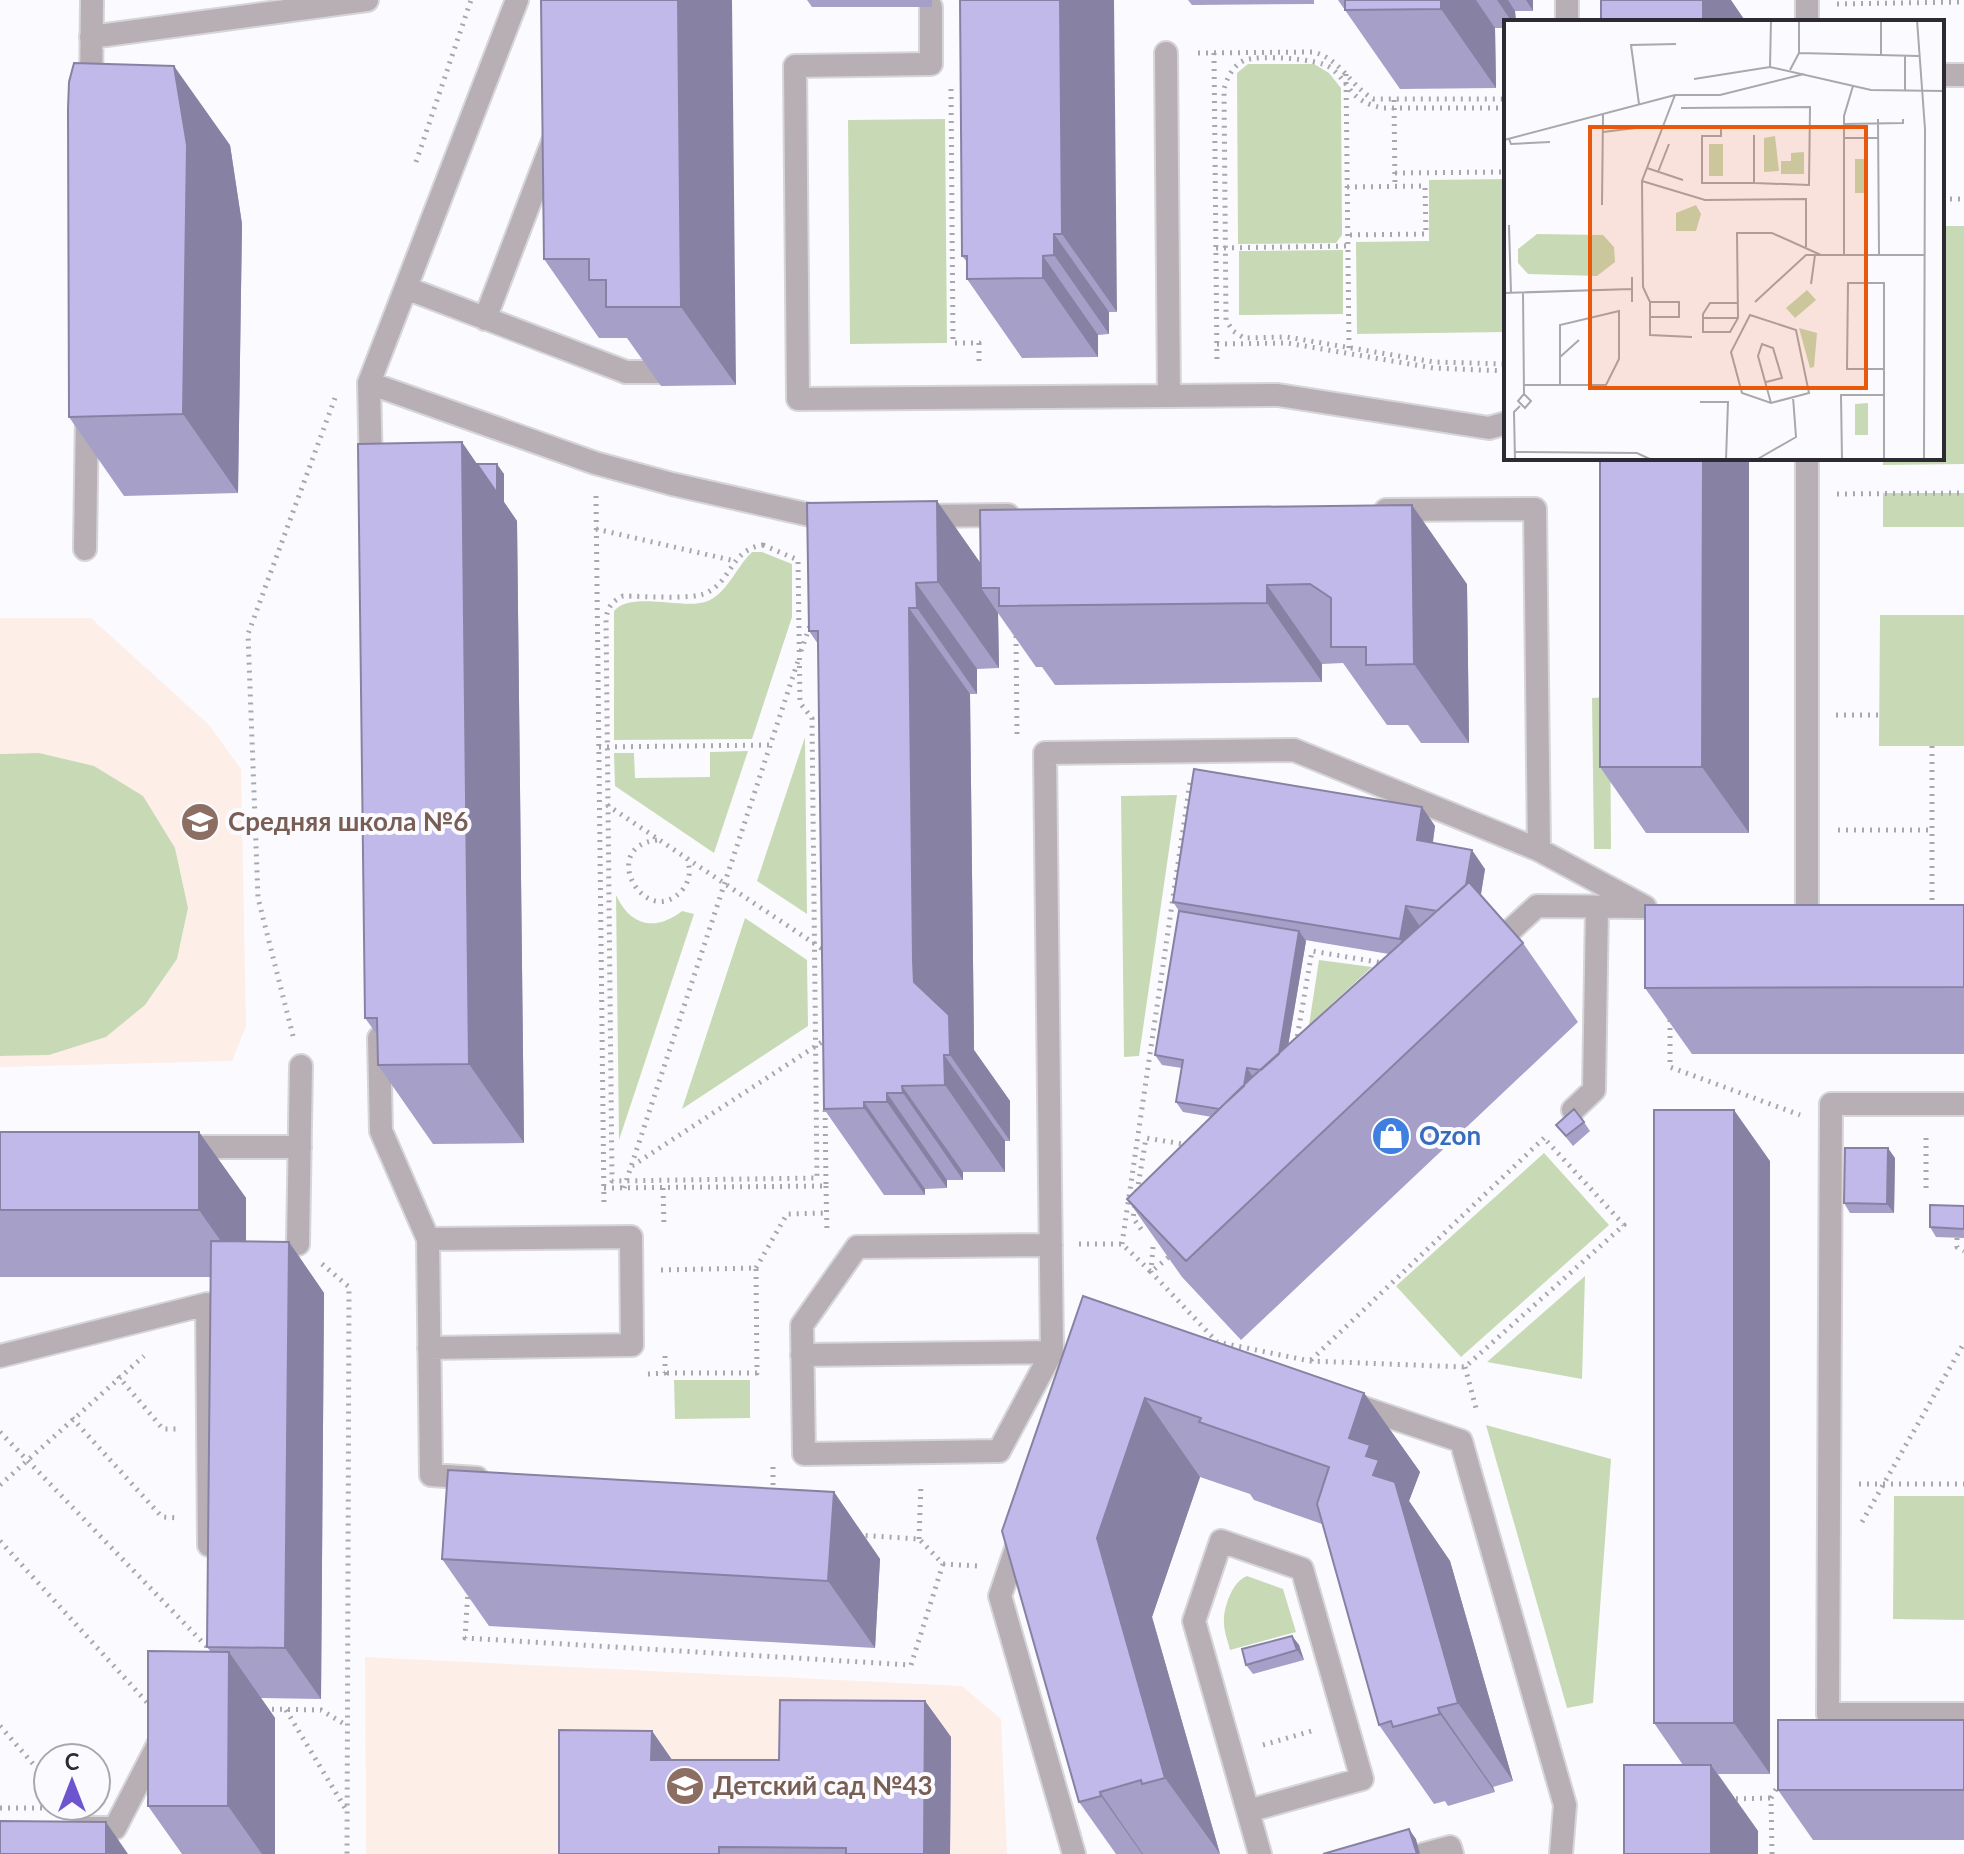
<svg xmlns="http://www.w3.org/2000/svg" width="1964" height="1854" viewBox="0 0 1964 1854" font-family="Lato,sans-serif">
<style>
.education{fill:#fdeee8}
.green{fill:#c7dab5}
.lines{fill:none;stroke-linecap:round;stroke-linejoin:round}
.lane-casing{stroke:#d6d6da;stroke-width:26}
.path{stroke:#a8a7ad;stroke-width:5;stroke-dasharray:2 6;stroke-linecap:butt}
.lane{stroke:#b8afb5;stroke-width:22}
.wall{fill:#a69fc8;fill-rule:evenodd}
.shaded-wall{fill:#8782a3}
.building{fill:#c1b9e9;stroke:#8782a3;stroke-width:2}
.labels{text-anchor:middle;stroke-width:8;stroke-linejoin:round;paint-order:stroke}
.education-label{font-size:26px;font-weight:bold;fill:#785e54;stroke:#fbfbff;text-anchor:start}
.shop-label{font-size:26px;font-weight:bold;fill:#366cbe;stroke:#fbfbff;text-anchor:start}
.inset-road{fill:none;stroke:#a8a8ad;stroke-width:2}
.view{fill:#e8590c;fill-opacity:0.15;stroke:#e8590c;stroke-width:4}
.inset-edge{fill:none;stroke:#2c2b33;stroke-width:4}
</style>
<rect width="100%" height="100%" fill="#fbfbff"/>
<path class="education" d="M0,618H91L209,725L241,769L246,1026L232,1061L0,1067V1056L49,1055L106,1037L145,1005L177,959L188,908L175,848L39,753L0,754Z
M365,1657L962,1686L1001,1719L1007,1854H366Z"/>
<path class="green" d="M1248,64H1314L1329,73L1341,88L1342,235L1336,243L1238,244L1237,73Z
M945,119L947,343L850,344L848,120Z
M1506,179V332L1357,334L1356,242L1429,241V180Z
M1942,226H1964V464L1883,465V458H1942Z
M1343,250V314L1239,315V251Z
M1883,493H1964V527H1883Z
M752,552H762L792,564V617L752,739L614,740V611C630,591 682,609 705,602C727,595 736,567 752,552Z
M1880,615H1964V746H1879Z
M1610,697L1611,849H1594L1592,698Z
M805,737L807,914L757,881Z
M748,751L714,853L615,786L614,753H634L635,778L710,777V752Z
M39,753L94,766L143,796L175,848L188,908L177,959L145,1005L106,1037L49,1055L0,1056V754Z
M1177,795L1139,1056L1124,1057L1121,796Z
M616,895C630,926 655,932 682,911L694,914L619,1140Z
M745,918L807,960L808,1026L682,1109Z
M1319,960L1372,967L1309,1025Z
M1544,1153L1609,1225L1461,1357L1396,1286Z
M1585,1276L1582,1379L1487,1362Z
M674,1380H750V1418L675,1419Z
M1486,1425L1611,1459L1593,1703L1567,1708Z
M1894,1496H1964V1620L1893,1619Z
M1247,1576L1283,1589L1296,1632L1230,1650C1228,1641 1224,1632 1224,1623C1223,1609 1232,1581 1247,1576Z"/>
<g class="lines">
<g class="lane-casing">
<path id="lane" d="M1807,0V22
M931,7V64L795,66L798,399L1169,396L1166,53
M1567,22V0
M91,37L367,0
M1942,75H1964
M91,91L92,0
M406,288L626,372H661
M485,319L553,141
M369,383L595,463L672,484L819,517H836
M1169,396L1278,395L1489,428L1506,423
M1807,458V908
M371,471L369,383L517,0
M1386,510L1535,509L1539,850
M918,516L1008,515
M85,549L87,413
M1490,949L1537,906L1643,907
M379,1038L381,1131L428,1239L431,1475L477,1478
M1964,1104H1831L1828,1714H1964
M1573,1110L1594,1090L1597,907
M181,1147H300
M428,1239L631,1237L632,1345L429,1348
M298,1244L301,1066
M1051,1245L857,1247L802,1325L804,1454L999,1451L1052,1352L1045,753L1294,750L1539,850L1645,907
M802,1355L1052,1352
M0,1356L207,1304L209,1545
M1352,1404L1461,1441L1565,1805L1561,1854
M1020,1537L1000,1596L1074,1854
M1248,1811L1362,1779L1302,1569L1221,1541L1194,1621L1260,1854
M81,1828H115L161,1739
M1424,1854L1450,1847L1452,1854"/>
</g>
<path class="path" d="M1837,4L1964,2
M1198,53L1314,52C1341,60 1350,85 1373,99H1506
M1214,53L1217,364
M1346,74L1349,348
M951,89L953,343H979V365
M1394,100L1395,186
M1506,108H1383C1348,101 1353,86 1331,68C1318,58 1260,55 1245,60C1233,65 1227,78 1224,89L1226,320L1233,331L1244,338L1287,337L1434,362L1506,364
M416,162L471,0
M1395,173L1506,172
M1347,187L1425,186L1426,234L1347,235
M1942,199H1964
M1216,248L1348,246
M1217,344L1287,343L1433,368L1506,371
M1837,494L1964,493
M596,496L604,1206
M596,529L735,561
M763,545L798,560L800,703L812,718L817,1178L612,1181L606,618C608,607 612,601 623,596C641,596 693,600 706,593C733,580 730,550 763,545Z
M1016,636L1017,734
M801,651L811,623
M1836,715H1879
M1932,746V909
M599,747L770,745
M607,805L824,950
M1838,830H1932
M657,840C596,847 647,933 683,889C690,880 691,869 687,859
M1670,1020V1067L1800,1115
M293,1036L258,898L248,634L335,398
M1296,1044L1312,951L1383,963
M632,1166L825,1040
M826,1186L827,1233
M604,1188L826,1186L825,1106
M624,1188L798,661
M663,1188L664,1227
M1926,1188V1137
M1137,1192L1146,1138L1189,1145
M1135,1206L1133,1218L1144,1233
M1957,1238V1247L1964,1251
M1079,1244H1122L1151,1272L1171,1255
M1122,1244L1190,782
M1153,1247L1151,1272L1217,1342L1310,1361L1465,1367L1624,1225L1544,1138
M322,1264L349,1287L347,1854
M756,1268L787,1214L827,1213
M661,1270L756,1268L757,1373H665
M1311,1360L1544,1138
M1465,1367L1477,1412
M648,1374L665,1373V1353
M118,1376L163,1429H177
M72,1418L162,1517L180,1518
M0,1432L210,1650
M773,1467V1493
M1859,1484H1964
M0,1485L144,1356
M1862,1522L1964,1343
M919,1539L921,1484
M0,1541L153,1709
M943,1564L978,1566
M468,1589L465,1638L911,1665L943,1564L919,1539L857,1535
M264,1709L321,1710L346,1725
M286,1710L345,1808
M0,1726L48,1781
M1263,1745L1315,1730
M1728,1799L1771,1798
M0,1808H55
M1772,1854L1771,1798L1779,1784"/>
<use href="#lane" class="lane"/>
</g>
<path class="wall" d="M541,0L736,385L661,386L627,338H599L544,259Z
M807,0H956H932V7H812Z
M960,0L1117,312H1109V334L1098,335V357L1022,358L967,279V262L962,256Z
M1188,0H1314V4L1192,5Z
M1338,0H1533V11H1515L1516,22H1506V28H1495L1496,88L1400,89Z
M230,145L242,224L238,493L124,496L69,417Z
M1600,458H1749V833H1646L1600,767Z
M477,464L504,474V502L517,521L524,1143L433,1144L378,1065V1036L365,1018Z
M937,501L980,563L1467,584L1469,743H1421L1408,725H1387L1343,663L1322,664V682L1055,685L1042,667H1036L998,613L999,668L977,669V694H970L974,1048V1050L1010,1101V1141H1005V1172H963V1180H947V1188L925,1189V1195H884L824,1109L818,644L809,631Z
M1422,807L1435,826L1433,843L1485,869L1481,895L1523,943L1578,1022L1241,1340L1182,1277L1127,1199L1212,1117L1183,1112L1176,1102L1182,1068L1162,1065L1155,1055L1179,911L1173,902ZM1305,940L1389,954L1288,1045L1306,941Z
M1964,905V1054H1692L1645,988Z
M1584,1122L1590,1131L1573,1146L1556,1125Z
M0,1132H199L246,1198V1242H289L324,1293L321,1699L261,1698L275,1718V1854H182L148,1806L210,1651L207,1647L211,1277H0Z
M1895,1158L1894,1213H1850L1844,1203Z
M1770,1161V1774H1718L1758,1831V1854L1683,1765L1654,1723Z
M1964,1206V1238L1936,1237L1930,1227Z
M1083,1296L1364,1393L1420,1472L1409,1501L1450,1561L1513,1781L1493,1787L1495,1792L1448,1806L1445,1801L1434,1804L1379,1725L1322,1524L1254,1500L1250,1494L1200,1477L1152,1617L1220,1854H1116L1079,1802Z
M834,1492L880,1559L875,1648L489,1626L442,1559Z
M1292,1636L1299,1645L1304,1660L1253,1674L1246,1665Z
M925,1701L951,1737L950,1854H559L652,1731L672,1760H779Z
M1964,1720V1840H1813L1778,1790Z"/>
<path class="shaded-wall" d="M678,0H732L736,385L681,307Z
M1060,0H1114L1117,312L1062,234Z
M1441,0H1476L1495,28L1496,88L1441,9Z
M1497,0H1508L1515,11L1516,22H1512Z
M1526,0H1533V11Z
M1703,0H1731L1746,22H1703Z
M174,66L230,145L242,224L238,493L183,414Z
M1054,234L1109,312V334L1054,255Z
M1043,256L1098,335V357L1043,278Z
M462,442L497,493V464L504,474V502L517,521L524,1143L469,1064Z
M1703,458H1749V833L1702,767Z
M937,501L998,588H981L998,613L999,668L938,582Z
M1412,505L1467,584L1469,743L1414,664Z
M916,583L977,669V694L917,608Z
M1267,585L1322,664V682L1267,603Z
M909,608L970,694L974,1050L1010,1101V1141L950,1055L914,982Z
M1422,807L1435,826L1430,859L1417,840Z
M1472,850L1485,869L1474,934L1461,915Z
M1406,906L1419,925L1414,958L1400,939Z
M1299,931L1306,941L1282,1082L1276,1072Z
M944,1055L1005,1141V1172L945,1085Z
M1247,1068L1253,1077L1239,1113Z
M902,1086L963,1172V1180L903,1093Z
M887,1093L947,1180V1188L887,1102Z
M864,1102L925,1189V1195L864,1108Z
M1734,1110L1770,1161V1774L1734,1723Z
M199,1132L246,1198V1277L199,1210Z
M1888,1148L1895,1158L1894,1213L1887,1204Z
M289,1242L324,1293L321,1699L285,1648Z
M1364,1393L1420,1472L1409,1501L1450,1561L1513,1781L1458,1703L1349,1438Z
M1145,1398L1200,1477L1152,1617L1220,1854L1165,1778L1097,1538Z
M834,1492L880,1559L875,1648L828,1581Z
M1292,1636L1299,1645L1304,1660L1297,1650Z
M229,1652L275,1718V1854H262L228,1806Z
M925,1701L951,1737L950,1854H924Z
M1438,1708L1493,1787L1495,1792L1440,1714Z
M652,1731L677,1767L651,1760Z
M1711,1765L1758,1831V1854H1711Z
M1100,1792L1143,1854H1142L1101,1796Z
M106,1822L128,1854H106Z
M1409,1829L1416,1839L1420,1854H1417Z"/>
<path class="building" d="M541,0H678L681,307H606V280H589V259H544Z
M960,0H1060L1062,234H1054V255L1043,256V278L967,279V256H962Z
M1345,0H1441V9L1345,10Z
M1601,0H1703V22H1601Z
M74,63L174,66L187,145L183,414L69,417L68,109L69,82Z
M462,442L469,1064L378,1065L377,1018H365L358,444Z
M1600,458H1703L1702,767H1600Z
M477,464H497V493Z
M937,501L938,582L916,583L917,608H909L913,961L914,982L949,1015L950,1055H944L945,1085L902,1086L903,1093H887V1102H864V1108L824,1109L818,644V631H809L807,503Z
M1412,505L1414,664L1366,665V647H1331V598L1310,584L1267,585V603L999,606V588H981L980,510Z
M1194,769L1422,807L1417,840L1472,850L1466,885L1437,911L1406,906L1400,939L1173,902Z
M1469,882L1523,943L1186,1261L1127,1199L1249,1080Z
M1645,905H1964V987L1645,988Z
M1179,911L1299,931L1279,1054L1261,1070L1247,1068L1244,1086L1219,1109L1176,1102L1183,1060L1155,1055Z
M1574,1109L1584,1122L1566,1136L1556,1125Z
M1654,1110H1734V1723H1654Z
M0,1132H199V1210H0Z
M1845,1148H1888L1887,1204L1844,1203Z
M1930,1205L1964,1206V1229L1930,1227Z
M211,1241L289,1242L285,1648L207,1647Z
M1083,1296L1364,1393L1349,1438L1370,1445L1366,1456L1379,1460L1373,1475L1395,1482L1458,1703L1438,1708L1440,1714L1393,1727L1391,1721L1379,1725L1317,1504L1329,1467L1199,1422L1201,1418L1145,1398L1097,1538L1165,1778L1142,1784L1141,1780L1100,1792L1101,1796L1079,1802L1002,1531Z
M448,1470L834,1492L828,1581L442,1559Z
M1292,1636L1297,1650L1246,1665L1242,1649Z
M148,1651L229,1652L228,1806H148Z
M780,1700L925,1701L924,1854H846V1848L719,1847V1854H559V1730L652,1731L651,1760H779Z
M1778,1720H1964V1790H1778Z
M1624,1765H1711V1854H1624Z
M0,1821L106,1822V1854H0Z
M1409,1829L1417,1854H1323Z"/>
<defs>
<g id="school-disc" transform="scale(2)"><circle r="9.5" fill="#8d6e63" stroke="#fbfbff"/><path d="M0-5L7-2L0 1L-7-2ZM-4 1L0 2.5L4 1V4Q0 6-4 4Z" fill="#fff"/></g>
<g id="shop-disc" transform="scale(2)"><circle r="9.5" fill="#3f7fe0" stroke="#fbfbff"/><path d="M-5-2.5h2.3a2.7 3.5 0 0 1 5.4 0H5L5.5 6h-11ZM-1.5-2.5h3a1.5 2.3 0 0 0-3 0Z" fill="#fff"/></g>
</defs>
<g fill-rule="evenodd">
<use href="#school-disc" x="200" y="822"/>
<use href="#shop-disc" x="1391" y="1136"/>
<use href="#school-disc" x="685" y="1786"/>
</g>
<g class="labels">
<g class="education-label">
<text x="228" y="831">Средняя школа №6</text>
<text x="713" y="1795">Детский сад №43</text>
</g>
<g class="shop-label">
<text x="1419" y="1145">Ozon</text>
</g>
</g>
<g transform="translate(1504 20)">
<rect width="440" height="440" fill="#fbfbff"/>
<path d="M271,116L275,151L260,152V118ZM205,124H219V156H205ZM300,132V154H277V141H287V133ZM351,139H364V173H351ZM192,185L197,194L192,211H172V193ZM33,214L99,215L110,227L111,242L93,256L24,254L14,243V229ZM303,270L312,280L291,298L282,288ZM295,308L313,313L310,347L306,348ZM364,383V415H351V384Z" fill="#c7dab5"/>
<path class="inset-road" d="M377,0V36M413,0L421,109L420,440M295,33L415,36M401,36V70M266,47L267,0M286,50L295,33V0M190,59L266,47L367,70L440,71M171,75L138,161L139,267L146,282V315L188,317M135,84L127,25L172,24M177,88L306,87L305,165L250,163M374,99L375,235M340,104L399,103V99M217,108V116H198V163H250V115M99,112L140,107M340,118H374M5,119L7,124L46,122M0,120L171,75H216L300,54M143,148L179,160M154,152L165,124M138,161L201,180L302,179V227M98,185L99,95M5,205L7,273M340,235V96L349,66M307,264L311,235M0,273L128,269M19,273L20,374L14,381L21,388L27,381L20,374M128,282V257M146,282H175V297H146M251,282L302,235H421M234,283H206L199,294V312H226L234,298L233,213H268L317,235M246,295L292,310L305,373L267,383L238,373L227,332ZM199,298H234M56,337L75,320M262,362L278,358L269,328L258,324L254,336L267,383M20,365H102L115,339V291L56,305V365M196,382H224L222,440M11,432L133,433L148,440M11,440L10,392L16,386M252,440L292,417L289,377M338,440L337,375H380M380,440V263H344L343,349H380"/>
<path class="view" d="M86,107H362V368H86Z"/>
<rect width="440" height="440" class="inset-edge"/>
</g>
<g transform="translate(72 1782)"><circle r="38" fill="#fbfbff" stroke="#a8a8ad" stroke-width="2"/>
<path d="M0-6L14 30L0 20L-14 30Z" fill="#6c55cf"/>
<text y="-12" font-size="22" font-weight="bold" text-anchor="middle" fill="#2c2b33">С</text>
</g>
</svg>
